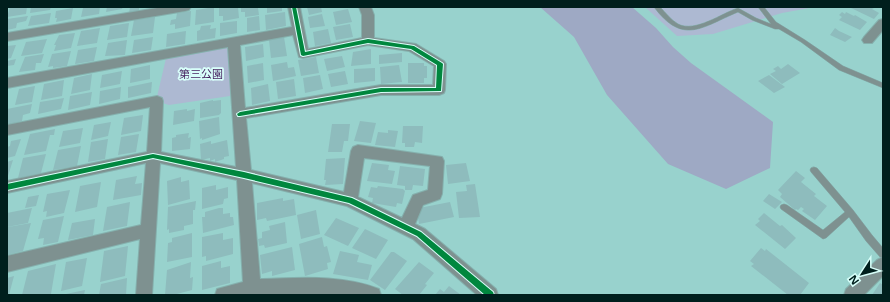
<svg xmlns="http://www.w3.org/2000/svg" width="890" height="302" viewBox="0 0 890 302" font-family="'Open Sans','Noto Sans JP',sans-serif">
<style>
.green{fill:#adb9d2}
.forest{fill:#9ea9c4}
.building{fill:#8ebcbd}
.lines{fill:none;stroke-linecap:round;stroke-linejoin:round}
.service-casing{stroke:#85b0ad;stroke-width:1}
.minor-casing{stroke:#85b0ad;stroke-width:2}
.service{fill:#7e9190;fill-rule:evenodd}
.minor{fill:#7e9190;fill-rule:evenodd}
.cycleway-casing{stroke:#d8fffa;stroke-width:2}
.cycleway{fill:#00873e;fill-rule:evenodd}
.labels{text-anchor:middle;stroke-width:3.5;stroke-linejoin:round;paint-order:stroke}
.park-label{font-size:11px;fill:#431e5d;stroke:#d8fffa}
</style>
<rect width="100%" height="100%" fill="#98d2cd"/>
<path class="green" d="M645,7H815L782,13L713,34L677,36Z
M234,42L230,96L169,105L156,101L167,54Z"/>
<path class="forest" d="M540,7H632L656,28L673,47L691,63L773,122L770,168L726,189L668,164L607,95L574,37Z"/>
<path class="building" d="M10,7H27L26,14L7,17Z
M31,7H51L50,10L30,13Z
M100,7L99,14L81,17L83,8Z
M107,7H123L122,9L106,12Z
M130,7H139V11L129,13Z
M214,7V22L195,25L196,10Z
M219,7H238L239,18L223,21V16H219Z
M241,7L258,8L259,15L245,17V12H241Z
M267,7H282V11L267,13Z
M307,7H321L322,12L309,15Z
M849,7H873L874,8L872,9L879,13L874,19Z
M73,8L71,19L56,22L57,18H55L56,11Z
M348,9L352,22L336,25L333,12Z
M191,11L190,26L175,29V24L170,25L171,20L176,19L177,13Z
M285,12L286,26L266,30L265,15Z
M842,12L845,14L846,12L854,16L855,15L867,22L860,30L839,20L842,17L839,15Z
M51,13L49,23L28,26L31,16Z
M322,14L325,26L310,28L308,17Z
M28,16L26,21L17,23L16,28L7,30V19Z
M259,16L260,30L247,32V18Z
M155,17L153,33L131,36L134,20Z
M237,21V33L220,36V23Z
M129,23L127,37L107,40L110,26Z
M350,24L353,37L336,40L333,27Z
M211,25L210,29L216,28L215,38L197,41V31L200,30L201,26Z
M100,28L97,43L77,46L81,31Z
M835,28L839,31L852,37L845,42L830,35Z
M328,29L331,43L315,46L313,32Z
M186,31L185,44L166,47L167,34Z
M75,33L71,48L54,51L56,45H54L59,35Z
M153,37L151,50L132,53L134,40Z
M284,37L287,56L271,58L269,40Z
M47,39L42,53L21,56L26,42Z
M127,40L125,55L105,56L108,43Z
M263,44L264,57L246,61L245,47Z
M16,45L11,58L7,59V46Z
M97,47L94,61L75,64L78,50Z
M371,49V64L351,66L353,52Z
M71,51L67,66L53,68V66L48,67L52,54Z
M402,53V62L379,64V55Z
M44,54L41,63H36L35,70L19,72L25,57Z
M342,56L345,67L327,71L324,59Z
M316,57L319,73L301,76L298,60Z
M16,59L14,65L7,66V61Z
M287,62L288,68L294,67L296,76L273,81L271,65Z
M263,63L264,80L248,83L247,66Z
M408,63H424V66H427V78H424V83H408Z
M788,64L800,73L782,84L770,74L776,71L773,69L778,66L781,69Z
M150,65V79L130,83L131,69Z
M399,65L402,82L381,84L380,67Z
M375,68V81L354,83V69Z
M122,71L120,84L100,88L102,75Z
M345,71L348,84L331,87L328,74Z
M92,74L90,90L71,94L74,78Z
M320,75L323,89L305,93L303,78Z
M769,75L785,87L774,93L758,81Z
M294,79L296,96L278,99L276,82Z
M64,80L62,96L41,100L44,84Z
M152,82L151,93L128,98V87Z
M268,84L270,101L252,105L251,88Z
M35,86L32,102L15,105L19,89Z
M121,87L120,99L99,104L100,91Z
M92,92L90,105L68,110L70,96Z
M64,98L61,109L38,114L40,102Z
M213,100V101L221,100V113L219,115L200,118V103Z
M32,104L30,113L23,115L22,121L7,125V109Z
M187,109V111L195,109L194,121L173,125L174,111Z
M143,115L141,131L121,135L124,118Z
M219,117L220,134L202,140V138L200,139L199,121Z
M360,121L376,123L371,143L354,141Z
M111,122L108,136L91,140L94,125Z
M332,124H350L348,141H344L342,152H328Z
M403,126H423L422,143L415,142L414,147H405V143H402Z
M83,128L80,143L59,147L63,131Z
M55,129L54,135H50L46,151L24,155L30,134Z
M388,130L398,131L395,147L375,145L378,132L388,133Z
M189,133L188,138L191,137L190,149L172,151V138L176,137V135Z
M139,134L136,152L118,155L121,137Z
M21,139L15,156L7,158V147L10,146L11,141Z
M108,139L105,159L88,162L91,142Z
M227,140L229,156L224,157V159L215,162V159L210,161V158L201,160L200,144L211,141V144Z
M81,146L77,166L53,170L58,150Z
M46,154L41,173L18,178L23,158Z
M345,158L343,184L325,185L326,180H324L326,159Z
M13,160L7,179V162Z
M372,163L389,165L388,170L395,171L392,184L367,181Z
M466,163L470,181L448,184L446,165Z
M400,166L425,169L423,186L413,185L412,190H405V186L397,185Z
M796,171L805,178L801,182L816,194L814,196L827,206L815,220L802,211L804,209L801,207L798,210L796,209L795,210L780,197L782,194L778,190Z
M137,176L135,184L142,183L141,195L113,200L116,180Z
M181,177V182L189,180L190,199L168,205L167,181Z
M101,182L97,207L75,212L80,186Z
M475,184L480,217L459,218L456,192L467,191L466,185Z
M216,185V190L228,187V198L224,199L223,204L202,209V188Z
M378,186L403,189L405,191L402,204L397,203L396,207L372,203L373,198L368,197L371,187L377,188Z
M70,190L64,213L46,217L47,211L43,212L47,194Z
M769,194L782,202L775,209L763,201Z
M39,195L36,206L25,208L28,197Z
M283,198V201L294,199L296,215L267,221L266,218L257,220V203Z
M196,201L195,210H193V224L184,226V230L169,233V229L167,230L168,207Z
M130,202L127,226L103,231L107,207Z
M450,202L454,217L419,224L417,212L419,208Z
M32,208L28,223L7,227V213Z
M219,208H223V214L230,213V217H233L234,225L203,233L202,217H205V212Z
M316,210L320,234L301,239L297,215Z
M764,213L780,226L782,225L796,238L785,249L755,225L760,221L758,219Z
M64,216L58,242L43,245L44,238L38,239L43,220Z
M336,218L359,228L348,246L324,235Z
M95,219L93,235L68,240L72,223Z
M285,222L287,243L265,248L264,245L259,246L258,239L262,238V232L270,230L269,226Z
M31,223L23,251L7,255L8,227Z
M365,229L388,240L376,259L352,248Z
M192,233V257L167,262L168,243L172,242V238Z
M223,233V240L233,238V254L206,261V256L202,257V237Z
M322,237L324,247L327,246L331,262L327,263L328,269L305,276L299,244Z
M128,246L125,276L100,282L104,251Z
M292,247L295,270L272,276V271L262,274L260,255Z
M761,248L765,251L766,249L809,283L800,295H788L751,266L754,264L750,261Z
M340,251L359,255L357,262L372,265L368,280L333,274Z
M391,252H394L407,261L385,290L370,280Z
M87,258L82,286L61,291L66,262Z
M221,261V268L230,266V283L202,290V266Z
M191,262L190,278L193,277L192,290L173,295H165L167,270Z
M419,262L434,273L425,284L427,285L419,295H403L395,289Z
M56,264L51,294L22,295L28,271Z
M14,276L9,295H7V278Z
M127,278L126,295H99L101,284Z
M880,283L883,285V295H872Z
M449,286L461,295H435L440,289L444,292Z
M85,290L84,295H66V294Z"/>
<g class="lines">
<g class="service-casing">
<path id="service" d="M654,7H660C666,13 671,20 678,24C695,33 722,13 738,8L756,18L771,24L758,7H764L776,22L805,40L843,66L883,83V88L839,70L801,42L779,29H775L752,20L738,12C702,27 683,46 654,7Z
M814,167L817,168L853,210L872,235L883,248V258L880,257L866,241L849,217L826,238L823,239L781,209L780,207L781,205L784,204L787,205L823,230L845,212L811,172L810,170L811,168Z"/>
</g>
<g class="minor-casing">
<path id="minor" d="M163,7H191L189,10L185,11L7,41V33Z
M288,7H300L308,49L362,38V15L359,7H371L374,15V38L416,44L444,61L446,64L445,90L444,93L439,95H381L246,118L251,170L344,192L351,151L353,147L358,145L442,157L444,161L442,194L440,199L423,205L415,224L425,229L496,289L498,295H477L413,239L347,206L252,183L260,279C300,278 341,274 379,289L381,295H215L217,289L243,282L237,180L160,163L152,295H136L140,239L7,272V256L141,225L146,163L7,193V181L147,152L150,107L7,135V125L157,96L162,98L163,101L161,152L236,167L228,47L7,88V78L292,27ZM293,35L299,57L303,58L368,45L409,51L434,66L433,85H381L245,108L240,45ZM364,158L430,166L428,190L413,195L402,218L358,197Z
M883,19V30L872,43H864L862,40L864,37L879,20Z
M883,257V276L864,295H844L846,289L877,260Z"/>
</g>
<use href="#service" class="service"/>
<use href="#minor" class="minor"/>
<g class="cycleway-casing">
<path id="cycleway" d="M292,7H296L305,52L368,39L414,46L442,63L443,64L441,91L381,92L240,116H238L237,114L240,112L381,88H436L437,65L411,49L368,43L303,56L301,55Z
M153,154L244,172L352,198L421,232L493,292L494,295H485L417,236L349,203L244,178L153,158L7,190V184Z"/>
</g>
<use href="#cycleway" class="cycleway"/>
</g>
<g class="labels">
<g class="park-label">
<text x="201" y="78">第三公園</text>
</g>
</g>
<rect width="890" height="302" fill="none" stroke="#001f1d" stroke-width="16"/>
<g transform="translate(862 274) rotate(234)" stroke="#d8fffa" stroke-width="3" paint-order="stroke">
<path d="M0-3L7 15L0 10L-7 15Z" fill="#001f1d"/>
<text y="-6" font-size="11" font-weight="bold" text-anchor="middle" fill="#001f1d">N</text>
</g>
</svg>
